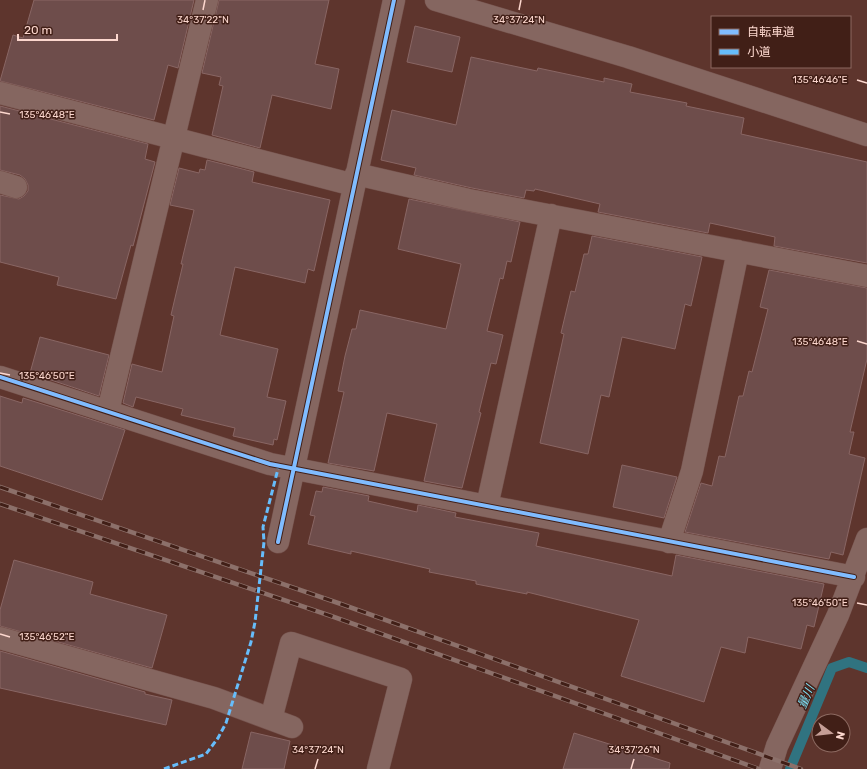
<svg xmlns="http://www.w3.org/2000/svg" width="867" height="769" viewBox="0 0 867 769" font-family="Rubik,'Noto Sans JP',sans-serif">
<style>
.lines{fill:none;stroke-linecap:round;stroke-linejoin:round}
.stream{stroke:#307380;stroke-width:10}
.building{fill:#6e4d4b;stroke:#896664}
.minor-casing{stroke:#75524c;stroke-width:23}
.tertiary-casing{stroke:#75524c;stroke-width:23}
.minor{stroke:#856660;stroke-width:22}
.tertiary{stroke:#856660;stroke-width:22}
.rail-casing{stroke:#8c706a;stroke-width:4.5}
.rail{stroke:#411f17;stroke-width:3;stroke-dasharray:9;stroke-linecap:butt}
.quiet{stroke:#66bdfb;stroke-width:3;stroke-dasharray:6 3;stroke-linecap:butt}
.cycleway-casing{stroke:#411f17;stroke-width:6}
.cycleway{stroke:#80bcff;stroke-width:4}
.ticks{fill:none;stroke:#fcd7ce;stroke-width:1.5}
.labels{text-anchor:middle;stroke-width:3;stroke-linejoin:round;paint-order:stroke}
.water-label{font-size:12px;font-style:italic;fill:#7ddef3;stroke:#411f17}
.ticks-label{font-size:10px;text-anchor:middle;fill:#fcd7ce;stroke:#411f17;stroke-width:3;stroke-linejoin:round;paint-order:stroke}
</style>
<rect width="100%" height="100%" fill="#5e352d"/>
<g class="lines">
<path class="stream" d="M790,769L832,668L849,662L867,668"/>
</g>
<path class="building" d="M34,0H194L178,68L168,65L154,120L0,81L13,35L23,38Z
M219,0H329L315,64L339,69L331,109L272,95L260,148L212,135L223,86L219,85L221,77L202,73Z
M415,26L460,37L452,72L407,62Z
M471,57L537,71L538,68L604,82V78L632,84L630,92L687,103L686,106L744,118L741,134L867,162V263L774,246L775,237L710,223L708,233L598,212L600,204L535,189L534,191L526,190L524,198L472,188L414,175L416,168L381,160L392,110L456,125Z
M0,106L148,144L145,159L155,162L133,246L131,245L116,299L57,285L59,277L0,262V195L19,199L24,196L28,191V185L25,179L20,175L0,170Z
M207,160L254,172L252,182L330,200L314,271L308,269L305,283L235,267L220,335L278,349L267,397L286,401L277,440L274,439L273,445L233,436L235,428L181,415L183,409L136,397L133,407L123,403L132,364L162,372L174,316L171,315L183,264H181L194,210L170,205L179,168L199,173L200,169L205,170Z
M409,199L520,222L511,262L507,261L503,279L500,278L487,331L503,335L496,364L491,363L479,412L481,413L462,488L424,481L437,424L387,413L374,471L328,463L344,392L338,391L345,356L352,329H356L360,310L446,329L461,264L398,249Z
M592,236L702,257L691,306L685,304L675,349L622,337L609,397L601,395L588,454L540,443L564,334L561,333L571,291L575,292L584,254H588Z
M769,270L867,288V359L850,432H854L849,454L865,458L843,555L831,552L829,559L685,532L701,483L712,486L719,456L725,457L739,396H743L749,371L752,372L768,309L760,307Z
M40,337L109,355L99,396L30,373Z
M0,396L22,403L23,398L125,430L102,500L0,466Z
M622,465L677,477L664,518L613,507Z
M323,487L369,496L368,501L417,512L418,505L456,513L455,517L539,533L536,546L672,576L676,555L824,584L814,627L807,625L801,649L748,637L745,653L721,647L704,702L621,676L639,620L527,592V594L476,584V581L429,572L430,569L351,551V554L308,544L315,516L310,515L316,491L322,492Z
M14,560L93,582L90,594L167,615L152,668L0,626V610Z
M0,651L145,692V694L172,700L166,725L0,688Z
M251,732L290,741L284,769H242Z
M574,733L670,763L669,769H563Z"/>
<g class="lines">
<g class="minor-casing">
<path id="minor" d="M0,93L354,185
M356,174L469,200L867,276
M0,182L16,187
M0,377L270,464L854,577
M108,411L207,0
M487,506L551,215
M278,542C318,362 355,181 394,0
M669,542L692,471L738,251
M0,638L214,698L292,727
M271,719L291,643L401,679L378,769
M770,769L777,746L838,615L867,539"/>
</g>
<g class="tertiary-casing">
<path id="tertiary" d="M436,0L628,57L867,135"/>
</g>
<use href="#minor" class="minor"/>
<use href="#tertiary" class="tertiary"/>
<g class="rail-casing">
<path id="rail" d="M0,487L341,604L801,769
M0,504L334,617L759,769"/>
</g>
<use href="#rail" class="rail"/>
<path class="quiet" d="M164,769L206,754L218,738L226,723L251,642L255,622L264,542L263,527L279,465"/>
<g class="cycleway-casing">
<path id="cycleway" d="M0,377L270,464L854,577
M278,542C318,362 355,181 394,0"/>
</g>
<use href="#cycleway" class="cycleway"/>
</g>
<path class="ticks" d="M203,10L205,0M519,10L521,0M857,80L867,83M0,112L10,114M857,341L867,344M0,373L10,375M857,603L867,605M0,634L10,637M315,769L318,759M631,769L634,759"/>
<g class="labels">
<g class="water-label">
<text transform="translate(806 697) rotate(-67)" y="4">量川</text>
</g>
</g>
<g class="ticks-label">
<text x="203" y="23">34°37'22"N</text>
<text x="519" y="23">34°37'24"N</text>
<text x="820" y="83">135°46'46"E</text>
<text x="47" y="118">135°46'48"E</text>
<text x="820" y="345">135°46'48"E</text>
<text x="47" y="379">135°46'50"E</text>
<text x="820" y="606">135°46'50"E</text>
<text x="47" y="640">135°46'52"E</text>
<text x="318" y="753">34°37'24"N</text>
<text x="634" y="753">34°37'26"N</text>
</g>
<rect x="711" y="16" width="140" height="52" fill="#411f17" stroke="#8c6960"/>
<rect x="719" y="29" width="20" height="6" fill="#80bcff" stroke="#8c6960"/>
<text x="747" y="36" font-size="12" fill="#fcd7ce">自転車道</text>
<rect x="719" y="49" width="20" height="6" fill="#66bdfb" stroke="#8c6960"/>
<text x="747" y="56" font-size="12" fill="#fcd7ce">小道</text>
<g transform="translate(831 733) rotate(105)"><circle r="19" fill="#411f17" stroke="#8c6960"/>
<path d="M0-3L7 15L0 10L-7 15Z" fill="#c59e96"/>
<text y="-6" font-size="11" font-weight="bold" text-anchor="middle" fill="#fcd7ce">N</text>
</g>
<path d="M18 34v6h99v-6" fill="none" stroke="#fcd7ce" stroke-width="2"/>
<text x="24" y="34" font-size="12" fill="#fcd7ce" stroke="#411f17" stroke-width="3" paint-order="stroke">20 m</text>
</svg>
